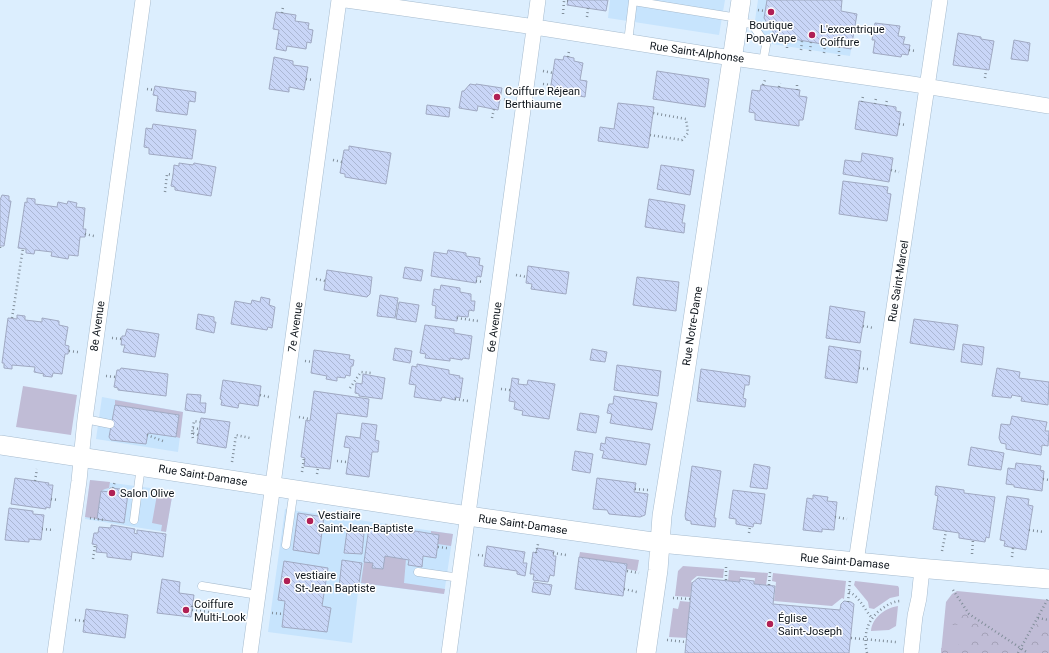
<svg xmlns="http://www.w3.org/2000/svg" width="1049" height="653" viewBox="0 0 1049 653" font-family="Roboto,sans-serif">
<style>
.built{fill:#c7e4fd}
.green{fill:#c0bcd6}
.forest{fill:url(#forest-crowns)}
.building{fill:url(#building-back-hatch);stroke:#a0a9c2}
.lines{fill:none;stroke-linecap:round;stroke-linejoin:round}
.service-casing{stroke:#a6bbce;stroke-width:9}
.minor-casing{stroke:#a6bbce;stroke-width:16}
.tertiary-casing{stroke:#a6bbce;stroke-width:20}
.path{stroke:#818e9a;stroke-width:2.5;stroke-dasharray:1 3;stroke-linecap:butt}
.service{stroke:#fff;stroke-width:8}
.minor{stroke:#fff;stroke-width:15}
.tertiary{stroke:#fff;stroke-width:19}
.poi-dot{fill:#b02054;stroke:#fff;stroke-width:1.5}
.labels{text-anchor:middle;stroke-width:3;stroke-linejoin:round;paint-order:stroke}
.poi-label{font-size:11px;fill:#0f161d;stroke:#fff;text-anchor:start}
.street-label{font-size:11px;fill:#0f161d;stroke:#fff}
</style>
<defs>
<pattern id="forest-crowns" width="20" height="18" patternUnits="userSpaceOnUse"><rect width="20" height="18" fill="#c0bcd6"/><path d="M2 6a3 3 0 1 1 6 0M12 15a3 3 0 1 1 6 0" fill="none" stroke="#a4a1b7"/></pattern>
<pattern id="building-back-hatch" width="6" height="6" patternUnits="userSpaceOnUse"><rect width="6" height="6" fill="#c9d6f7"/><path d="M-1 5l2 2M0 0l6 6M5-1l2 2" fill="none" stroke="#abb7d3"/></pattern>
</defs>
<rect width="100%" height="100%" fill="#dceefe"/>
<path class="built" d="M610,0H725L719,35L608,18Z
M758,0H842L841,11L857,14L850,56L752,41Z
M102,397L183,412L178,452L96,439Z
M90,480L173,491L166,532L85,519Z
M285,509L453,534L444,594L359,583L352,643L268,632Z"/>
<path class="green" d="M23,386L77,395L71,435L16,427Z
M115,400L183,412L180,438L176,437L179,415L115,405Z
M90,480L110,482L109,488L105,489L101,491L97,519L85,517Z
M158,489L173,491L166,532L161,531L162,525L152,523Z
M431,531L453,534L451,546L438,544L439,535L431,533Z
M580,552L639,560L637,571L627,569V564L579,557Z
M385,556L406,559L404,583L445,589L444,594L361,583L364,562L373,563L372,568L383,569Z
M683,566L724,569L723,578L697,576L691,581L692,583L690,597L675,596L678,571Z
M729,570L768,573L766,585L754,584L755,578L740,577V582L728,581Z
M773,573L846,581L844,599L842,598L832,606L774,601L776,582L772,581Z
M855,581L898,586L899,588V596L890,598L874,609L869,608L868,602L854,585Z
M957,591L1049,600V653H941L946,602L952,594Z
M680,601L690,602L687,638L669,637L673,608L678,609Z
M898,606L896,626L889,630L871,631C872,617 886,608 898,606Z"/>
<path class="forest" d="M963,610L970,618L1015,648L1016,653H941V648L955,647L965,640L968,639L970,634C968,625 961,624 953,625L950,623L954,616Z
M1038,621L1049,623V653H1034L1029,650L1026,642Z"/>
<path class="building" d="M568,0H608L606,11L567,5Z
M767,0H842L841,11L857,14L851,49L776,36L764,18Z
M276,12L296,15L295,21L309,23L308,29L313,30L311,43L307,42L306,49L287,46L286,51L276,49L279,30L273,29Z
M875,23L900,26L898,36L905,37L903,44L910,45L908,55L902,54L901,57L873,53L875,40H872Z
M958,33L981,37V39L994,41L989,70L953,65Z
M1014,40L1030,43L1028,61L1011,59Z
M564,56L574,58V61L583,63L580,80L587,81L585,97L550,91L555,59L563,60Z
M274,57L293,61V65L308,67L304,90L289,87V92L269,89Z
M657,71L709,79L705,107L653,99Z
M470,84L476,85V84L502,88L498,110L478,106L477,111L459,108L462,91H464Z
M761,85L800,90L799,96L807,97L803,120H799V126L755,120V113L749,112L752,90L760,91Z
M155,86L196,92L195,102L189,101L187,115L156,111L158,96L153,95Z
M859,101L896,107V111L901,112L897,136L855,129Z
M618,103L654,107L648,148L598,141L600,127L614,129Z
M427,105L450,108L449,117L426,114Z
M153,124L196,130L192,159L149,154V148L144,147L146,128L152,129Z
M349,146L391,153L386,184L345,177V174L340,173L344,150H349Z
M862,153L893,158L889,182L843,174L845,160L861,162Z
M179,163L193,165L194,163L216,167L211,196L175,190V187L171,186L173,175L174,165L179,166Z
M661,165L694,170L690,195L657,189Z
M843,181L888,187L887,193L891,194L887,221L839,214Z
M2,195L9,196V201H11L4,246H0V200Z
M27,198L35,199V204L57,207L58,202L67,204L68,201L77,203L76,207L85,208L83,229H86L85,237H80L78,256L69,255L68,259L51,256L52,252L35,250L34,254L26,253V249L18,248L25,202L27,203Z
M649,199L685,205L682,223H685L684,233L645,227Z
M448,250L466,253V256L480,258L479,265L483,266L481,277L477,276L476,283L431,276L434,252L447,254Z
M528,266L569,272L566,294L531,289L532,284L526,283Z
M405,267L423,270L421,281L403,278Z
M327,270L372,277L370,294L367,297L324,290Z
M637,277L679,282L676,311L633,305Z
M441,285L460,288V292L471,294V301H475L474,311L469,310L468,317L457,316V321L435,318L436,306L432,305L434,289L440,290Z
M380,295L398,298L395,318L377,316Z
M261,297L270,299L269,305L275,307L272,328L268,327L267,330L231,324L235,301L251,304L252,300L260,302Z
M399,302L419,305L416,322L396,319Z
M830,306L865,312L860,343L826,338Z
M198,314L214,317V322H216L214,333L196,329Z
M17,315L25,316V320L42,322V318L59,321V325L68,327L65,345L69,346L68,354H65L62,374L53,373L52,377L43,376L44,374L34,372L35,367L12,365V369L4,368V363H2L8,318L17,319Z
M914,319L958,325L954,350L910,343Z
M425,325L454,329V333L472,336L469,359L463,358L462,360L450,358V361L425,358L426,354L420,353Z
M127,329L159,334L155,357L123,352L125,345H121L122,336H125Z
M963,344L984,347L982,365L961,362Z
M829,346L861,351L857,383L825,378Z
M395,348L412,351L410,363L393,360Z
M592,349L607,352L605,362L590,360Z
M314,350L350,355L349,359L354,360L353,366H351L350,376L346,375L345,378L337,377V381L326,379L327,376L311,373Z
M417,364L449,370V374L460,376L459,378H463L460,398L455,397V400L442,397L441,401L414,397L416,385L409,384L412,366L417,367Z
M617,365L661,371L658,396L614,390Z
M121,368L168,374L166,396L118,390V388L114,387L117,370H120Z
M997,368L1020,372L1019,378L1049,382L1048,405L1021,401L1022,397L1012,395L1011,398L992,396Z
M701,369L750,376L749,385H745L743,398L746,399L745,407L697,401Z
M363,374L385,378L382,399L359,396V394L355,393L356,383L362,384Z
M512,378L519,379L518,384L527,385L528,380L555,384L549,419L522,415L523,411L514,409L515,402L509,401Z
M223,380L261,386L258,406L239,403L238,408L221,405L222,400L220,399Z
M314,391L369,399L367,417L337,413L330,469L304,466L305,458L301,457L306,420L310,421Z
M187,394L201,395L200,403H206L205,413L185,410Z
M614,396L657,403L652,430L610,423L612,414L607,413L609,404H613Z
M115,405L179,415L176,437L148,433L146,444L111,440L109,437Z
M580,413L599,416L596,433L577,430Z
M1012,416L1047,422L1045,431H1049L1048,446L1042,445L1041,455L1006,449V444L1001,443L999,438L1001,424L1010,425Z
M201,418L230,422L226,448L197,443Z
M362,423L377,425L375,440L379,441L378,452H372L369,477L346,474L350,448L344,447L346,436L360,438Z
M606,437L650,444L646,465L602,458L604,451L600,450L601,443L605,444Z
M971,447L1004,453L1001,470L968,465Z
M575,451L593,454L590,473L572,470Z
M1016,463L1041,466L1040,470L1044,471L1042,491L1014,487V485L1006,484L1008,468L1015,469Z
M754,464L770,467L767,489L750,487Z
M692,466L721,471L714,518H716L715,527L691,524V521L686,520L685,516Z
M15,478L49,483L48,485H53L50,508L46,507V509L11,504Z
M597,478L636,483L634,492L648,494L645,515L640,517L609,514L607,510L593,509Z
M936,486L964,490V493L995,497L989,538L986,537L985,542L959,538V533L933,529L938,496L935,495Z
M110,488L120,489L119,493L128,494L124,523L97,519L101,491L110,492Z
M733,490L765,494L761,524L754,523L753,527L736,524V519L729,518Z
M813,495L828,497L827,501L837,502L834,530L822,529V532L803,530L807,498L813,499Z
M1007,496L1029,499L1028,505L1033,506L1026,550L1004,546L1005,541L1000,540Z
M9,508L33,511V514L44,515L41,540L29,539V542L5,540Z
M298,513L324,517L319,554L293,550Z
M111,525L135,529L134,533L137,534V530L166,534L163,557L132,552L131,560L107,557V553L96,552L97,545L92,544L94,533H98L99,527L111,528Z
M369,527L414,533L415,531L439,535L436,558L423,556L422,567L408,565L409,560L385,556L383,569L372,568L373,563L364,562Z
M347,531L364,533L362,554L344,553Z
M487,546L525,552L523,563H527L525,576L517,574V571L484,566Z
M537,548L554,551L553,556H556L554,576L550,575L548,582L533,580L534,574H530L533,552L536,553Z
M579,557L627,564L623,596L575,589Z
M342,560L362,563L358,590L339,587Z
M284,561L328,568L322,606L331,608L327,632L282,627L285,601L278,600Z
M698,578L740,582V579L754,581V584L775,586L773,604L840,610L841,604L844,601L851,602L854,604L849,653H685L692,583Z
M162,579L180,582L179,593L194,595L191,617L157,613Z
M534,582L552,585L550,595L532,592Z
M86,609L128,615L125,638L83,632Z"/>
<g class="lines">
<g class="service-casing">
<path id="service" d="M738,22L752,24L765,43L766,45L763,62
M628,42L633,1L738,18
M85,419L110,424
M134,520L141,466
M286,545L294,489
M418,572L460,578
M202,586L258,595"/>
</g>
<g class="minor-casing">
<path id="minor" d="M346,0L535,27L712,55L912,84L1049,106
M856,562L940,0
M55,653L79,481L85,419L143,0
M250,653L339,0
M449,653L538,0
M911,653L915,616L919,598L922,569"/>
</g>
<g class="tertiary-casing">
<path id="tertiary" d="M0,445L468,516L660,543L918,568L1049,579
M646,653L658,570L662,516L685,373L741,0"/>
</g>
<path class="path" d="M758,10L765,11
M282,13L283,7
M563,14L564,1H568
M587,17L588,8
M787,48V38
M801,50L802,41
M909,50L916,51
M810,51L811,42
M824,53L825,45
M839,56V47
M568,57L569,51
M543,71L553,73
M985,78L986,70
M306,79L313,80
M543,84L551,85
M763,85L765,80
M797,85V90
M779,87L780,83
M147,89L154,90
M500,99L508,100
M862,102L863,96
M875,104L876,98
M886,106L887,99
M492,118L494,109
M899,124L906,125
M650,135L682,140L688,133L686,119L653,113
M333,160L342,162
M891,170L899,172
M165,192L167,174L173,175
M85,234L94,236
M0,248V246
M516,275L527,277
M316,279L325,281
M476,281L483,282
M12,318L23,248
M457,318L478,321
M863,326L874,328
M112,338L122,339
M69,351L78,352
M305,361L313,362
M859,368L868,369
M106,376L116,377
M350,388L361,372L371,373V375
M501,389L510,390
M260,395L269,397
M455,399L468,401
M299,417L310,419
M193,428L199,429
M192,433L193,439
M147,435L163,441
M198,435L192,433L194,421L200,422
M337,461L347,462
M232,462L236,435L250,438
M302,472L304,458
M317,474L318,468
M1043,479L1049,480
M35,481L37,469
M113,488L115,481
M635,489L648,490
M51,499L58,500
M835,517L847,519
M90,518L104,520
M42,529L54,530
M335,529L354,532
M386,529L387,522
M1029,530L1044,532
M401,532L403,524
M749,533L750,526
M438,547L447,548
M942,551L946,531
M536,553L538,544
M553,553L566,555
M972,554L973,540
M478,555L486,556
M1012,557L1013,548
M93,559L95,545
M627,571L639,573
M726,580V567
M769,585L770,572
M624,589L637,592
M953,590L969,614L1028,653
M849,592C860,597 864,609 872,618
M673,598L690,599
M848,602L850,580
M192,606V610L209,612L210,600
M272,613L283,614
M1038,618L1049,620
M75,620L84,621
M851,638L896,642
M667,640L686,642
M867,653C863,634 867,619 883,608C889,604 894,601 901,601
M1018,653L1049,597"/>
<use href="#service" class="service"/>
<use href="#minor" class="minor"/>
<use href="#tertiary" class="tertiary"/>
</g>
<g class="poi-dot">
<circle cx="771" cy="12" r="4"/>
<circle cx="812" cy="35" r="4"/>
<circle cx="497" cy="97" r="4"/>
<circle cx="112" cy="493" r="4"/>
<circle cx="310" cy="521" r="4"/>
<circle cx="287" cy="581" r="4"/>
<circle cx="186" cy="610" r="4"/>
<circle cx="770" cy="624" r="4"/>
</g>
<g class="labels">
<g class="poi-label">
<text x="771" y="29" text-anchor="middle">Boutique<tspan x="771" dy="13">PopaVape</tspan></text>
<text x="820" y="33">L'excentrique<tspan x="820" dy="13">Coiffure</tspan></text>
<text x="505" y="95">Coiffure Réjean<tspan x="505" dy="13">Berthiaume</tspan></text>
<text x="120" y="497">Salon Olive</text>
<text x="318" y="519">Vestiaire<tspan x="318" dy="13">Saint-Jean-Baptiste</tspan></text>
<text x="295" y="579">vestiaire<tspan x="295" dy="13">St-Jean Baptiste</tspan></text>
<text x="194" y="608">Coiffure<tspan x="194" dy="13">Multi-Look</tspan></text>
<text x="778" y="622">Église<tspan x="778" dy="13">Saint-Joseph</tspan></text>
</g>
<g class="street-label">
<text transform="translate(697 52) rotate(8)" y="4">Rue Saint-Alphonse</text>
<text transform="translate(898 281) rotate(-81)" y="4">Rue Saint-Marcel</text>
<text transform="translate(97 326) rotate(-82)" y="4">8e Avenue</text>
<text transform="translate(692 326) rotate(-81)" y="4">Rue Notre-Dame</text>
<text transform="translate(295 327) rotate(-82)" y="4">7e Avenue</text>
<text transform="translate(494 327) rotate(-82)" y="4">6e Avenue</text>
<text transform="translate(203 475) rotate(9)" y="4">Rue Saint-Damase</text>
<text transform="translate(523 524) rotate(8)" y="4">Rue Saint-Damase</text>
<text transform="translate(845 561) rotate(5)" y="4">Rue Saint-Damase</text>
</g>
</g>
</svg>
